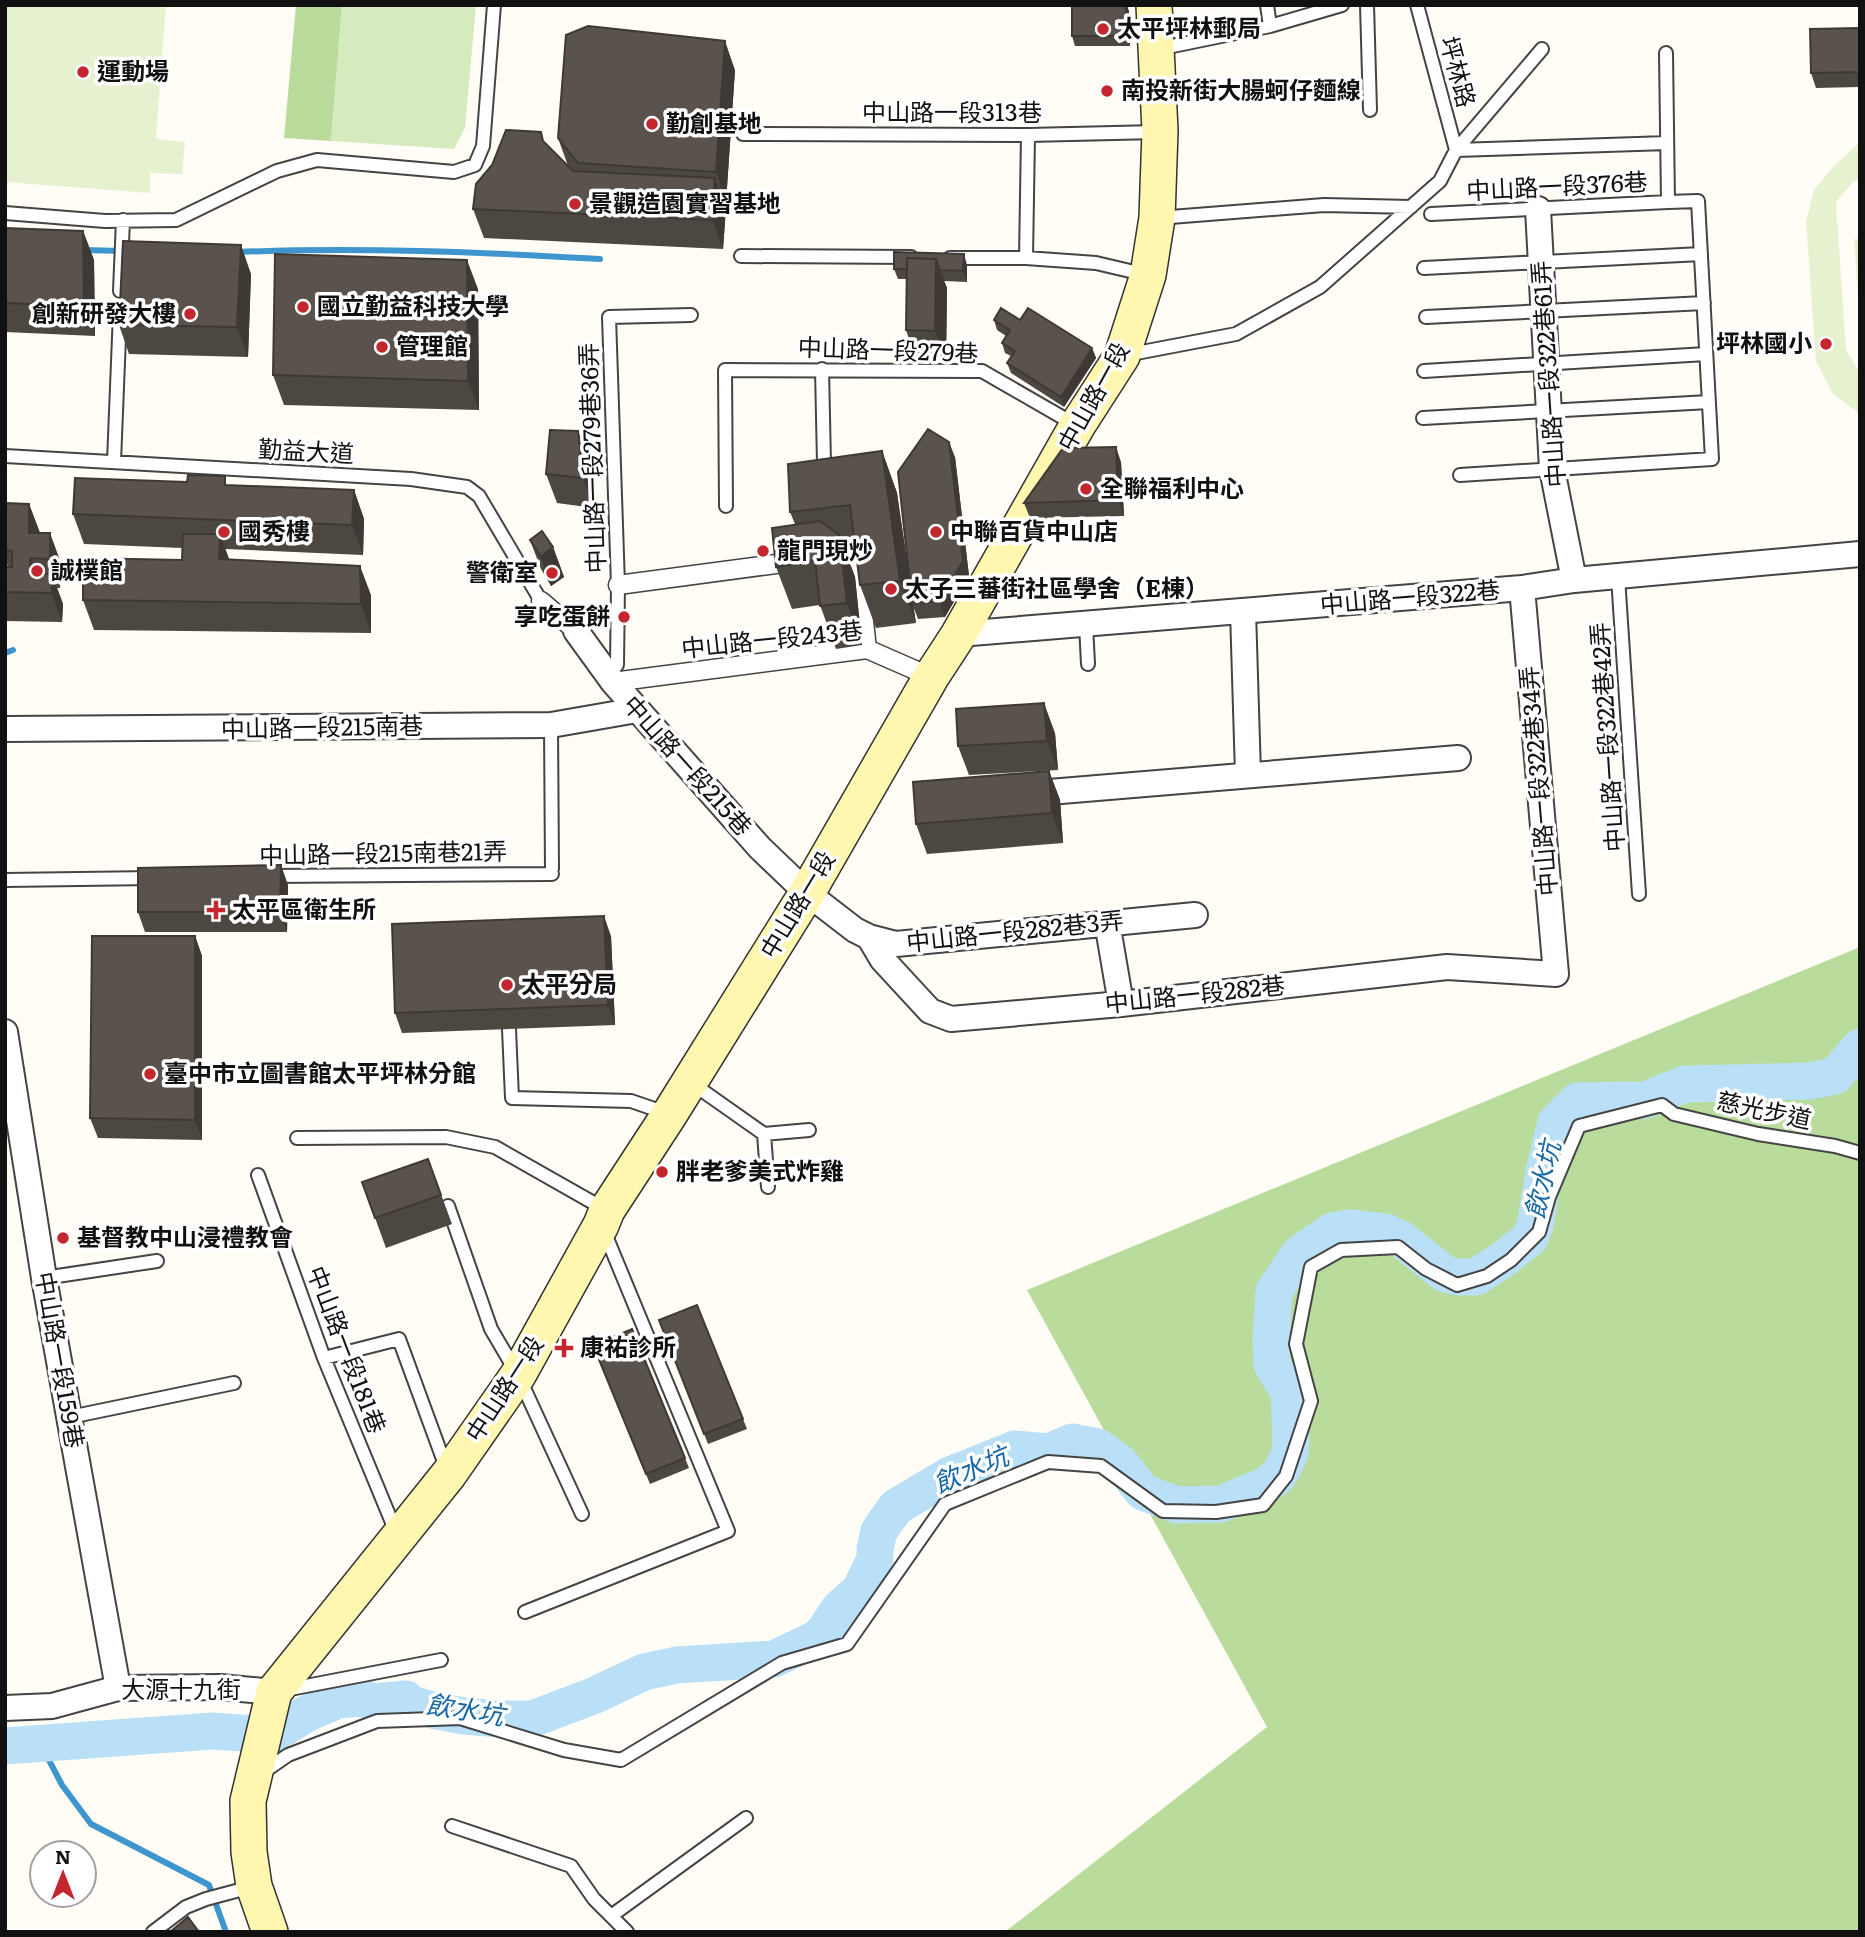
<svg xmlns="http://www.w3.org/2000/svg" width="1865" height="1937" viewBox="0 0 1865 1937" font-family="Literata,'Noto Sans TC',serif">
<style>
.green{fill:#d5ebbd}
.forest{fill:#b9dc9c}
.pitch{fill:#e6f2cf}
.lines{fill:none;stroke-linecap:round;stroke-linejoin:round}
.stream{stroke:#3f96cf;stroke-width:6}
.river{stroke:#b9e0f7;stroke-width:37}
.service-casing{stroke:#444;stroke-width:16}
.pedestrian-casing{stroke:#444;stroke-width:21}
.minor-casing{stroke:#444;stroke-width:28}
.secondary-casing{stroke:#333;stroke-width:38}
.service{stroke:#fff;stroke-width:12}
.pedestrian{stroke:#fff;stroke-width:18}
.minor{stroke:#fff;stroke-width:24}
.secondary{stroke:#fff6b0;stroke-width:35}
.wall{fill:#4d4742}
.shaded-wall{fill:#3f3936}
.building{fill:#5a524d;stroke:#3f3936;stroke-width:2}
.poi-dot{fill:#c4262e;stroke:#fff;stroke-width:2.5}
.labels{text-anchor:middle;stroke-width:7;stroke-linejoin:round;paint-order:stroke}
.poi-label{font-size:24px;font-weight:bold;fill:#111;stroke:#fff;text-anchor:start}
.street-label{font-size:24px;fill:#111;stroke:#fff}
.water-label{font-size:26px;font-style:italic;fill:#1768a6;stroke:#fff}
</style>
<rect width="100%" height="100%" fill="#fffdf5"/>
<path class="green" d="M342,5H476L465,128L454,149L331,141Z"/>
<path class="forest" d="M296,5H342L331,141L284,138Z
M1860,947V1932H1005L1267,1727L1027,1290Z"/>
<path class="pitch" d="M5,5H166L156,139L185,142L182,174L150,173V193L5,182Z
M1860,142V178L1853,182L1836,202L1846,350L1860,373V414L1833,394L1816,361L1806,222L1814,190L1834,166Z
M1854,239H1860V325Z"/>
<g class="lines">
<path class="stream" d="M84,250L122,251
M238,252C359,247 479,252 600,259
M5,653L13,650
M40,1743L62,1785L91,1824L209,1885L226,1932"/>
<path class="river" d="M5,1746L212,1731L271,1735L308,1713L338,1700L361,1698L374,1702L406,1699L411,1704L432,1710L464,1716L501,1719H532L593,1696L644,1672L677,1665L774,1659L818,1638L825,1630L839,1609L860,1590L875,1559V1549L879,1531L896,1507L950,1475L1015,1449L1049,1452L1072,1442L1098,1447L1120,1463L1143,1492L1177,1505L1221,1504L1266,1485L1277,1477L1284,1466L1290,1453L1291,1442L1289,1392L1272,1365L1271,1340L1274,1291L1299,1254L1332,1231L1349,1228L1386,1232L1401,1239L1445,1274L1458,1277H1476L1502,1260L1530,1238L1535,1225L1544,1172L1556,1122L1577,1101L1645,1100L1685,1084L1809,1081L1835,1076L1860,1047"/>
<g class="service-casing">
<path id="service" d="M1267,5L1270,26
M1367,5L1370,110
M1417,5L1456,150L1667,143
M1158,49L1270,26L1342,5
M743,134L1028,135L1157,132
M5,213L105,221L176,220L277,171L317,160L454,172L475,165L483,146L494,5
M1431,214L1668,202L1666,53
M1158,218L1324,205L1411,207
M741,256L911,257
M950,258H1026L1096,263L1147,275
M1026,258L1028,135
M1424,268L1701,254
M120,291L123,220
M1426,317L1704,303
M1126,355L1236,334L1320,287L1440,181L1456,150L1542,49
M822,369L824,464
M1424,371L1706,354
M1423,418L1709,402
M5,456L411,479L467,487L479,496L541,601
M114,462L120,312
M1460,475L1712,459L1698,201L1668,202
M726,506L725,370L982,371L1074,424
M1618,577L1639,894
M1086,625L1088,664
M607,675L617,665L618,585L609,317L691,315
M551,725L552,869
M269,876L552,874
M5,880L153,878
M509,1029L512,1098L631,1101L666,1113
M693,1084L764,1134L768,1187
M764,1134L809,1130
M297,1138L446,1137L495,1147L606,1210
M258,1175L324,1358L396,1532
M448,1206L491,1329L518,1375L582,1514
M44,1278L157,1261
M324,1358L399,1339L447,1470
M70,1417L234,1383
M525,1612L728,1531L604,1231
M285,1690L441,1660
M262,1773L288,1755L377,1721L460,1718L564,1750L621,1760L782,1663L847,1644L945,1504L1048,1462L1101,1466L1163,1511L1216,1512L1263,1505L1286,1476L1311,1401L1296,1344L1311,1267L1341,1250L1398,1247L1426,1269L1457,1285L1487,1276L1511,1260L1539,1232L1549,1197L1579,1126L1662,1105L1674,1114L1758,1134L1835,1146L1860,1153
M452,1826L571,1866L594,1899L627,1932
M611,1916L746,1818
M153,1932L186,1907L206,1899L251,1887"/>
</g>
<g class="pedestrian-casing">
<path id="pedestrian" d="M830,557L834,556L858,567L867,649
M618,585L798,561
M541,601L576,631
M613,682L867,649L931,677"/>
</g>
<g class="minor-casing">
<path id="minor" d="M1538,209L1552,469L1574,580
M1243,611L1248,774
M576,631L613,682L760,848L807,893L855,930L869,937L896,944L1195,915
M959,634L1522,588L1574,580L1860,554
M5,729L551,725L637,710
M1025,794L1458,758
M1107,922L1121,1004
M869,937L882,959L930,1011L951,1019L1121,1004L1447,967L1556,974L1522,588
M5,1032L44,1278L118,1688
M5,1708L52,1706L118,1688L220,1687L274,1692"/>
</g>
<g class="secondary-casing">
<path id="secondary" d="M270,1932L254,1886L249,1852L248,1801L274,1692L449,1474L518,1375L601,1225L607,1210L669,1115L807,893L931,677L959,634L1077,426L1122,356L1148,275L1157,218L1160,131L1154,5"/>
</g>
<use href="#service" class="service"/>
<use href="#pedestrian" class="pedestrian"/>
<use href="#minor" class="minor"/>
<use href="#secondary" class="secondary"/>
</g>
<path class="wall" d="M1072,5H1127L1129,12L1130,46H1075L1072,36Z
M1860,28V87L1816,88L1811,73Z
M735,70L726,202L724,201L726,208L723,249L484,238L473,209L545,143L568,166L558,138Z
M5,228L83,231L94,260L95,336L5,332Z
M967,265V282L944,281L947,288L946,361L916,360L906,330L907,279H898L894,269Z
M251,274L248,357L129,354L119,325Z
M478,289L479,410L284,405L273,375Z
M994,320H1020L1092,348L1096,358L1064,407L1011,373L1007,363L1011,356L1005,353L1002,343L1006,336L997,330Z
M578,431L588,461L594,508L557,503L546,474Z
M882,451L897,493L911,588L955,457L969,576L945,617L918,619L913,606L916,623L876,628L860,585L856,549L845,550L855,577L862,645L836,649L820,605L792,609L776,567L795,524L790,512Z
M1121,462L1124,516L1030,518L1024,503Z
M229,485L354,490L364,519L363,555L225,549L229,560L371,595V633L94,630L83,600L182,560V548L84,544L73,514Z
M5,503L29,504L40,533L61,563L60,588H57L63,604L62,622L5,621V567H8L5,559Z
M530,540L553,547L564,577L551,586L541,569Z
M1055,733L1058,770L969,775L958,746Z
M1049,771L1060,800L1063,843L927,854L916,824Z
M288,885L287,932H145L138,912Z
M195,936L202,956V1140L98,1138L90,1118Z
M611,936L615,1025L402,1033L395,1013Z
M428,1159L452,1224L386,1248L362,1182Z
M697,1305L747,1429L708,1444L659,1320Z
M597,1355L685,1458L689,1468L650,1484Z"/>
<path class="shaded-wall" d="M1126,5H1127L1129,12L1130,46L1126,36Z
M725,41L735,70L726,202L716,172Z
M715,178L726,208L723,249L712,220Z
M83,231L94,260L95,336L84,306Z
M241,245L251,274L248,357L237,327Z
M964,254L967,265V282L963,271Z
M936,259L947,288L946,361L935,331Z
M467,260L478,289L479,410L468,381Z
M1092,348L1096,358L1064,407L1061,397Z
M578,431L588,461L594,508L583,478Z
M949,442L955,457L969,576L945,617L939,602Z
M1116,447L1121,462L1124,516L1118,500Z
M882,451L897,493L916,623L900,581Z
M354,490L364,519L363,555L352,525Z
M29,504L40,533H29Z
M50,533L61,563L60,588L50,559Z
M220,534L231,564L219,559Z
M839,535L855,577L862,645L847,603Z
M553,547L564,577L551,586L541,557Z
M30,558L41,588L30,574Z
M360,566L371,595V633L361,604Z
M52,574L63,604L62,622L52,593Z
M1044,703L1055,733L1058,770L1047,741Z
M1049,771L1060,800L1063,843L1052,813Z
M281,865L288,885L287,932L280,912Z
M604,916L611,936L615,1025L608,1005Z
M195,936L202,956V1140L195,1120Z"/>
<path class="building" d="M1072,5H1126V36H1072Z
M588,26L725,41L716,172L578,163L558,138L566,35Z
M1860,28V72L1811,73L1810,29Z
M506,130L541,132L543,141L573,171L715,178L712,220L473,209L476,184L492,165Z
M5,228L83,231L84,306L5,303Z
M123,241L241,245L237,327L119,325Z
M894,252L964,254L963,271L940,270L936,259L907,258V269H894Z
M275,254L467,260L468,381L273,375Z
M907,258L936,259L935,331L906,330Z
M1001,308L1020,320L1028,308L1092,348L1061,397L1007,363L1015,351L1002,343L1010,330L994,320Z
M928,429L949,442L963,561L939,602L912,603L898,472Z
M550,430L578,431L583,478L546,474Z
M1116,447L1118,500L1024,503L1063,448Z
M882,451L900,581L860,585L850,505L790,512L788,464Z
M188,475L225,476V485L354,490L352,525L73,514L75,478L187,482Z
M5,503L29,504V533H50V559L30,558V574H52V593L5,592V567H12V551L5,550Z
M820,521L839,535L847,603L820,606L815,561L776,567L772,528Z
M542,531L553,547L541,557L530,540Z
M183,534H220L219,559L360,566L361,604L83,600V558L182,560Z
M1044,703L1047,741L958,746L956,709Z
M1049,771L1052,813L916,824L913,782Z
M281,865L280,912H138V868Z
M604,916L608,1005L395,1013L392,924Z
M92,936H195V1120L90,1118Z
M428,1159L441,1195L375,1218L362,1182Z
M697,1305L743,1419L704,1434L659,1320Z
M632,1329L685,1458L646,1474L593,1345Z
M188,1917L199,1932H170Z"/>
<g class="poi-dot">
<circle cx="1103" cy="29" r="7"/>
<circle cx="83" cy="72" r="7"/>
<circle cx="1107" cy="91" r="7"/>
<circle cx="652" cy="124" r="7"/>
<circle cx="575" cy="204" r="7"/>
<circle cx="303" cy="307" r="7"/>
<circle cx="190" cy="314" r="7"/>
<circle cx="1826" cy="344" r="7"/>
<circle cx="382" cy="347" r="7"/>
<circle cx="1086" cy="489" r="7"/>
<circle cx="224" cy="532" r="7"/>
<circle cx="936" cy="532" r="7"/>
<circle cx="763" cy="551" r="7"/>
<circle cx="37" cy="571" r="7"/>
<circle cx="552" cy="573" r="7"/>
<circle cx="891" cy="589" r="7"/>
<circle cx="624" cy="617" r="7"/>
<path d="M212.5 899.5h7v7h7v7h-7v7h-7v-7h-7v-7h7z"/>
<circle cx="507" cy="985" r="7"/>
<circle cx="150" cy="1074" r="7"/>
<circle cx="662" cy="1172" r="7"/>
<circle cx="63" cy="1238" r="7"/>
<path d="M560.5 1337.5h7v7h7v7h-7v7h-7v-7h-7v-7h7z"/>
</g>
<g class="labels">
<g class="poi-label">
<text x="1117" y="37">太平坪林郵局</text>
<text x="97" y="80">運動場</text>
<text x="1121" y="99">南投新街大腸蚵仔麵線</text>
<text x="666" y="132">勤創基地</text>
<text x="589" y="212">景觀造園實習基地</text>
<text x="317" y="315">國立勤益科技大學</text>
<text x="176" y="322" text-anchor="end">創新研發大樓</text>
<text x="1812" y="352" text-anchor="end">坪林國小</text>
<text x="396" y="355">管理館</text>
<text x="1100" y="497">全聯福利中心</text>
<text x="238" y="540">國秀樓</text>
<text x="950" y="540">中聯百貨中山店</text>
<text x="777" y="559">龍門現炒</text>
<text x="51" y="579">誠樸館</text>
<text x="538" y="581" text-anchor="end">警衛室</text>
<text x="905" y="597">太子三蕃街社區學舍（E棟）</text>
<text x="610" y="625" text-anchor="end">享吃蛋餅</text>
<text x="232" y="918">太平區衛生所</text>
<text x="521" y="993">太平分局</text>
<text x="164" y="1082">臺中市立圖書館太平坪林分館</text>
<text x="676" y="1180">胖老爹美式炸雞</text>
<text x="77" y="1246">基督教中山浸禮教會</text>
<text x="580" y="1356">康祐診所</text>
</g>
<g class="street-label">
<text transform="translate(1457 72) rotate(75)" y="8">坪林路</text>
<text x="952" y="121">中山路一段313巷</text>
<text transform="translate(1557 187) rotate(-3)" y="8">中山路一段376巷</text>
<text transform="translate(888 351) rotate(2)" y="8">中山路一段279巷</text>
<text transform="translate(1549 374) rotate(-94)" y="8">中山路一段322巷61弄</text>
<text transform="translate(1094 397) rotate(-61)" y="8">中山路一段</text>
<text transform="translate(306 452) rotate(3)" y="8">勤益大道</text>
<text transform="translate(593 458) rotate(-92)" y="8">中山路一段279巷36弄</text>
<text transform="translate(1410 598) rotate(-5)" y="8">中山路一段322巷</text>
<text transform="translate(772 640) rotate(-6)" y="8">中山路一段243巷</text>
<text transform="translate(322 728) rotate(-1)" y="8">中山路一段215南巷</text>
<text transform="translate(1608 737) rotate(-94)" y="8">中山路一段322巷42弄</text>
<text transform="translate(687 766) rotate(48)" y="8">中山路一段215巷</text>
<text transform="translate(1539 781) rotate(-95)" y="8">中山路一段322巷34弄</text>
<text transform="translate(383 854) rotate(-1)" y="8">中山路一段215南巷21弄</text>
<text transform="translate(798 905) rotate(-59)" y="8">中山路一段</text>
<text transform="translate(1015 932) rotate(-6)" y="8">中山路一段282巷3弄</text>
<text transform="translate(1195 995) rotate(-6)" y="8">中山路一段282巷</text>
<text transform="translate(1764 1111) rotate(12)" y="8">慈光步道</text>
<text transform="translate(346 1350) rotate(69)" y="8">中山路一段181巷</text>
<text transform="translate(59 1360) rotate(80)" y="8">中山路一段159巷</text>
<text transform="translate(505 1389) rotate(-57)" y="8">中山路一段</text>
<text x="181" y="1698">大源十九街</text>
</g>
<g class="water-label">
<text transform="translate(1543 1180) rotate(-77)" y="9">飲水坑</text>
<text transform="translate(971 1470) rotate(-23)" y="9">飲水坑</text>
<text transform="translate(465 1710) rotate(9)" y="9">飲水坑</text>
</g>
</g>
<rect width="1865" height="1937" fill="none" stroke="#111111" stroke-width="14"/>
<g transform="translate(63 1874)"><circle r="33" fill="#ffffff" stroke="#a0a0a0" stroke-width="2"/>
<path d="M0-5L12 26L0 18L-12 26Z" fill="#c4262e"/>
<text y="-10" font-size="19" font-weight="bold" text-anchor="middle" fill="#111111">N</text>
</g>
</svg>
